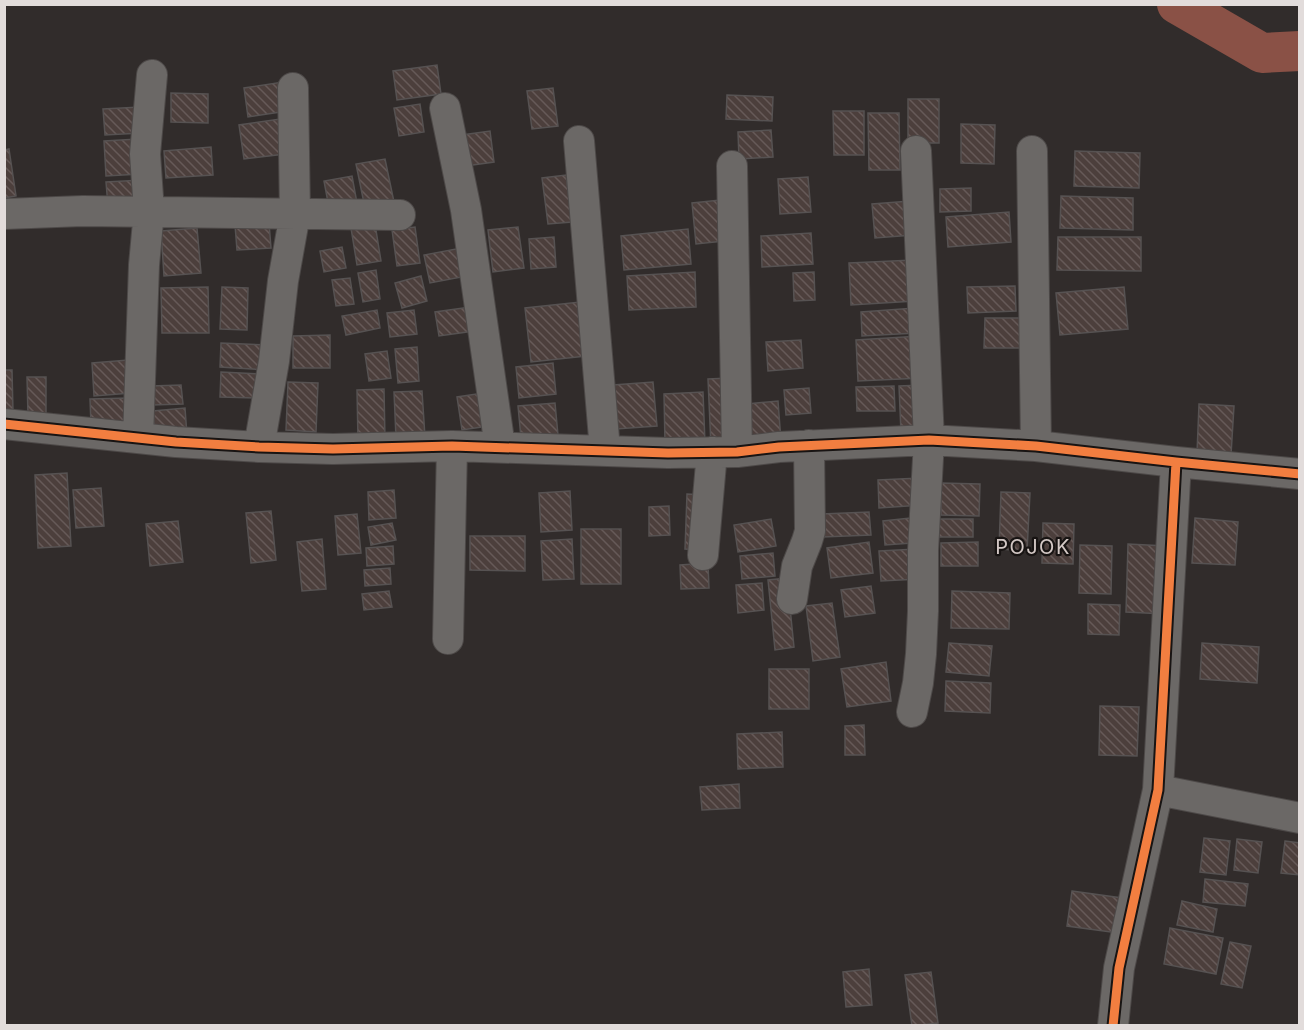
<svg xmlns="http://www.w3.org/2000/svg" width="1304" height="1030" viewBox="0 0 1304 1030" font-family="Inter,sans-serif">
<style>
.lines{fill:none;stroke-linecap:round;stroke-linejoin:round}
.river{stroke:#8a5146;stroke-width:40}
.building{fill:url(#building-back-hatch);stroke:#565252;stroke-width:1.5}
.minor-casing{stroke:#4d4948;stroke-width:32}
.minor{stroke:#6b6866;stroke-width:30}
.cycleway-casing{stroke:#181413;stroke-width:13}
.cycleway{stroke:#f27e40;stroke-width:9}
.labels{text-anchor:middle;stroke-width:4.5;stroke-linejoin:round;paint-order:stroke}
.quarter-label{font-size:20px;letter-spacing:1.5px;fill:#d3c8c5;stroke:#181413}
</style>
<defs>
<pattern id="building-back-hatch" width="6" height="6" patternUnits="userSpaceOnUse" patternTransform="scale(1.5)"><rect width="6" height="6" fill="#4c3f3c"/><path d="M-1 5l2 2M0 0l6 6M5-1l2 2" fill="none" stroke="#665a58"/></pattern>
</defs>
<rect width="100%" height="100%" fill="#312c2b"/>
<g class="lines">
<path class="river" d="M1177,4L1262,53L1300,51"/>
</g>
<path class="building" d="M437,65L441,94L397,100L393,71Z
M283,82L287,111L248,117L244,88Z
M553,88L558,126L532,129L527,91Z
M171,93L208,94V123L171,122Z
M727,95L773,97L772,121L726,119Z
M908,99H939V143H908Z
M420,104L424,132L399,136L394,108Z
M140,107L141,133L105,135L103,109Z
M833,111H864V155H834Z
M868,113H899L900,170H869Z
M280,119L285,154L244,159L239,125Z
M961,124L995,125L994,164L961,163Z
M771,130L773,157L739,159L738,132Z
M490,131L494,162L466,166L462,135Z
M138,139L140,174L106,176L104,141Z
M211,147L213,175L166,178L164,151Z
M9,149L16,196L4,198V150Z
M1075,151L1140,153L1139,188L1074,186Z
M385,159L394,202L365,208L356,164Z
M566,175L572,222L548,224L542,178Z
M352,176L357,203L329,208L324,181Z
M808,177L811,212L780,214L778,179Z
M142,180L143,204L108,206L106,182Z
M971,188V211L940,212V189Z
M1061,196L1133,198V230L1060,228Z
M720,200L724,241L696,244L692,203Z
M910,201L913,235L875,238L872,204Z
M1009,212L1011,242L948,247L946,217Z
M269,223L271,248L237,250L235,225Z
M375,224L381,261L357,265L351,228Z
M415,227L420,263L397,266L392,230Z
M518,227L524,268L493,272L488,230Z
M197,228L201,273L164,276L161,231Z
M688,229L691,264L624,270L621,236Z
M811,233L813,264L762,267L761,236Z
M554,237L556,267L531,269L529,239Z
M1058,237H1141V271L1057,270Z
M342,247L346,268L324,272L320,251Z
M461,248L467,276L430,283L424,255Z
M913,260L915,301L851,305L849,263Z
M376,270L380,299L363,302L358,273Z
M695,272L696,307L629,310L627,276Z
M814,272L815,300L794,301L793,273Z
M421,276L427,301L402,308L395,283Z
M350,278L354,304L336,306L332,280Z
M1015,286L1016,311L968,313L967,287Z
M208,287L209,333H162L161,288Z
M222,287L248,288L247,330L220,329Z
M1124,287L1128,329L1060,335L1056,293Z
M580,302L586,356L531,362L525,308Z
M470,307L474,331L439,336L435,312Z
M915,308L916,333L862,336L861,312Z
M377,310L380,328L346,335L342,316Z
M414,310L417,334L390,337L387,313Z
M985,318H1021V348H984Z
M330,335V368H293V336Z
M920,336L922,378L858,381L856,340Z
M801,340L803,368L768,371L766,342Z
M221,343L268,345L267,370L220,367Z
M417,347L419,381L398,383L395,349Z
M387,351L391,378L369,381L365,354Z
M128,360L131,393L94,396L92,363Z
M553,363L556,394L519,398L516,367Z
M4,370H12L13,411H4Z
M221,372L261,374L260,398L220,397Z
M27,377H46V415L28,416Z
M729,378L732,446L711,447L708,379Z
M288,382L318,383L316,432L286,430Z
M653,382L657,426L616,429L613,385Z
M181,385L183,404L152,405L151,386Z
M922,385L924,433H901L899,386Z
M894,386L895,411H857L856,387Z
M809,388L811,413L786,415L784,390Z
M384,389L385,439L358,440L357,390Z
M422,391L425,437L396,438L394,392Z
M703,392L705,443L665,444L664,394Z
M483,393L488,426L462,430L457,397Z
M129,398L130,423L91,425L90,399Z
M778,401L781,441L750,444L747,404Z
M555,403L558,435L521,438L518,406Z
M1199,404L1234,406L1231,455L1197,453Z
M185,408L187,435L155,437L153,411Z
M67,473L71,546L38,548L35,475Z
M920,478L922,505L879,508L878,480Z
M941,483L980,484L979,516L941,515Z
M101,488L104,526L76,528L73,490Z
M394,490L396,518L369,520L368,492Z
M570,491L572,530L541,532L539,493Z
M1001,492L1030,493L1027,551L999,549Z
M687,494L703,495L702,550L685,549Z
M669,506L670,535L649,536V507Z
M271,511L276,560L251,563L246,513Z
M869,512L871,535L823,537L822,514Z
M357,514L361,553L338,555L335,516Z
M910,518L912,543L885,545L883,521Z
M1195,518L1238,522L1235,565L1192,563Z
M771,519L776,546L738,552L734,525Z
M938,519H973V537H938Z
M178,521L183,562L150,566L146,524Z
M392,523L396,540L371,545L368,527Z
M1043,523L1074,524L1073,564L1042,563Z
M581,529H621V584H581Z
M470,536H525V571L470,570Z
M322,539L326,589L302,591L297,542Z
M572,539L574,579L543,580L541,541Z
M869,542L873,573L831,578L827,548Z
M978,542V566H941V543Z
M1128,544L1166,546L1164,614L1126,612Z
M1080,545L1112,546L1111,594L1079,593Z
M393,546L394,564L367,566L366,548Z
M917,549L919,579L881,581L879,551Z
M773,553L775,576L742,579L740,556Z
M708,563L709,588L681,589L680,565Z
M390,568L391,584L365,586L364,570Z
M787,578L794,647L775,650L768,580Z
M762,583L764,610L738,613L736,585Z
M871,586L875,613L845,617L841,590Z
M389,591L392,607L364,610L362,594Z
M952,591L1010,593L1009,629L951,628Z
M832,603L840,657L813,661L806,606Z
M1088,604L1120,605L1119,635L1088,634Z
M949,643L992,646L989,676L946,672Z
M1202,643L1259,647L1257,683L1200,679Z
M886,662L891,701L847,707L841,669Z
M769,669H809V709H769Z
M946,681L991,683L990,713L945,711Z
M1100,706L1139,707L1137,756L1099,755Z
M864,725L865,755H845V726Z
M782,732L783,767L738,769L737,734Z
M739,784L740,808L702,810L700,787Z
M1204,838L1230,841L1226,875L1200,872Z
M1237,839L1262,842L1258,873L1234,870Z
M1285,841L1300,843V875L1281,873Z
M1205,879L1248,884L1245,906L1203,902Z
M1072,891L1122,898L1118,933L1067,926Z
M1182,901L1217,909L1213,932L1177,925Z
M1170,928L1223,938L1216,974L1164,964Z
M1230,942L1251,946L1242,988L1221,984Z
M869,969L872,1005L846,1007L843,972Z
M931,972L938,1023L912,1026L905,975Z"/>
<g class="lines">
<g class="minor-casing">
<path id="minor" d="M445,108L466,210L500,447
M579,141L605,450
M1032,151L1036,446
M732,166L737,452
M4,214L83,211L400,215
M4,424L176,442L259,447L333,449L452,446L668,453L737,452L779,447L929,440L1036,446L1176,462L1300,474
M138,438L144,265L149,211L145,154L152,75
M259,447L274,361L283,281L295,214L293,88
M703,555L712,452
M792,599L797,566L807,541L810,531L809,445
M448,639L452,446
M912,712L918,683L921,654L923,611V551L929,440L916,151
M1158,790L1300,818
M1113,1026L1119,968L1158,790L1176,462"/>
</g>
<use href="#minor" class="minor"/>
<g class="cycleway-casing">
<path id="cycleway" d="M4,424L176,442L259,447L333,449L452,446L668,453L737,452L779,447L929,440L1036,446L1176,462L1300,474
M1113,1026L1119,968L1158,790L1176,462"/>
</g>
<use href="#cycleway" class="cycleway"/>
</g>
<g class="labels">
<g class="quarter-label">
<text x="1033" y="554">POJOK</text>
</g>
</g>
<rect width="1304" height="1030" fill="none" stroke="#e2dcdb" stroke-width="12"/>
</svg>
